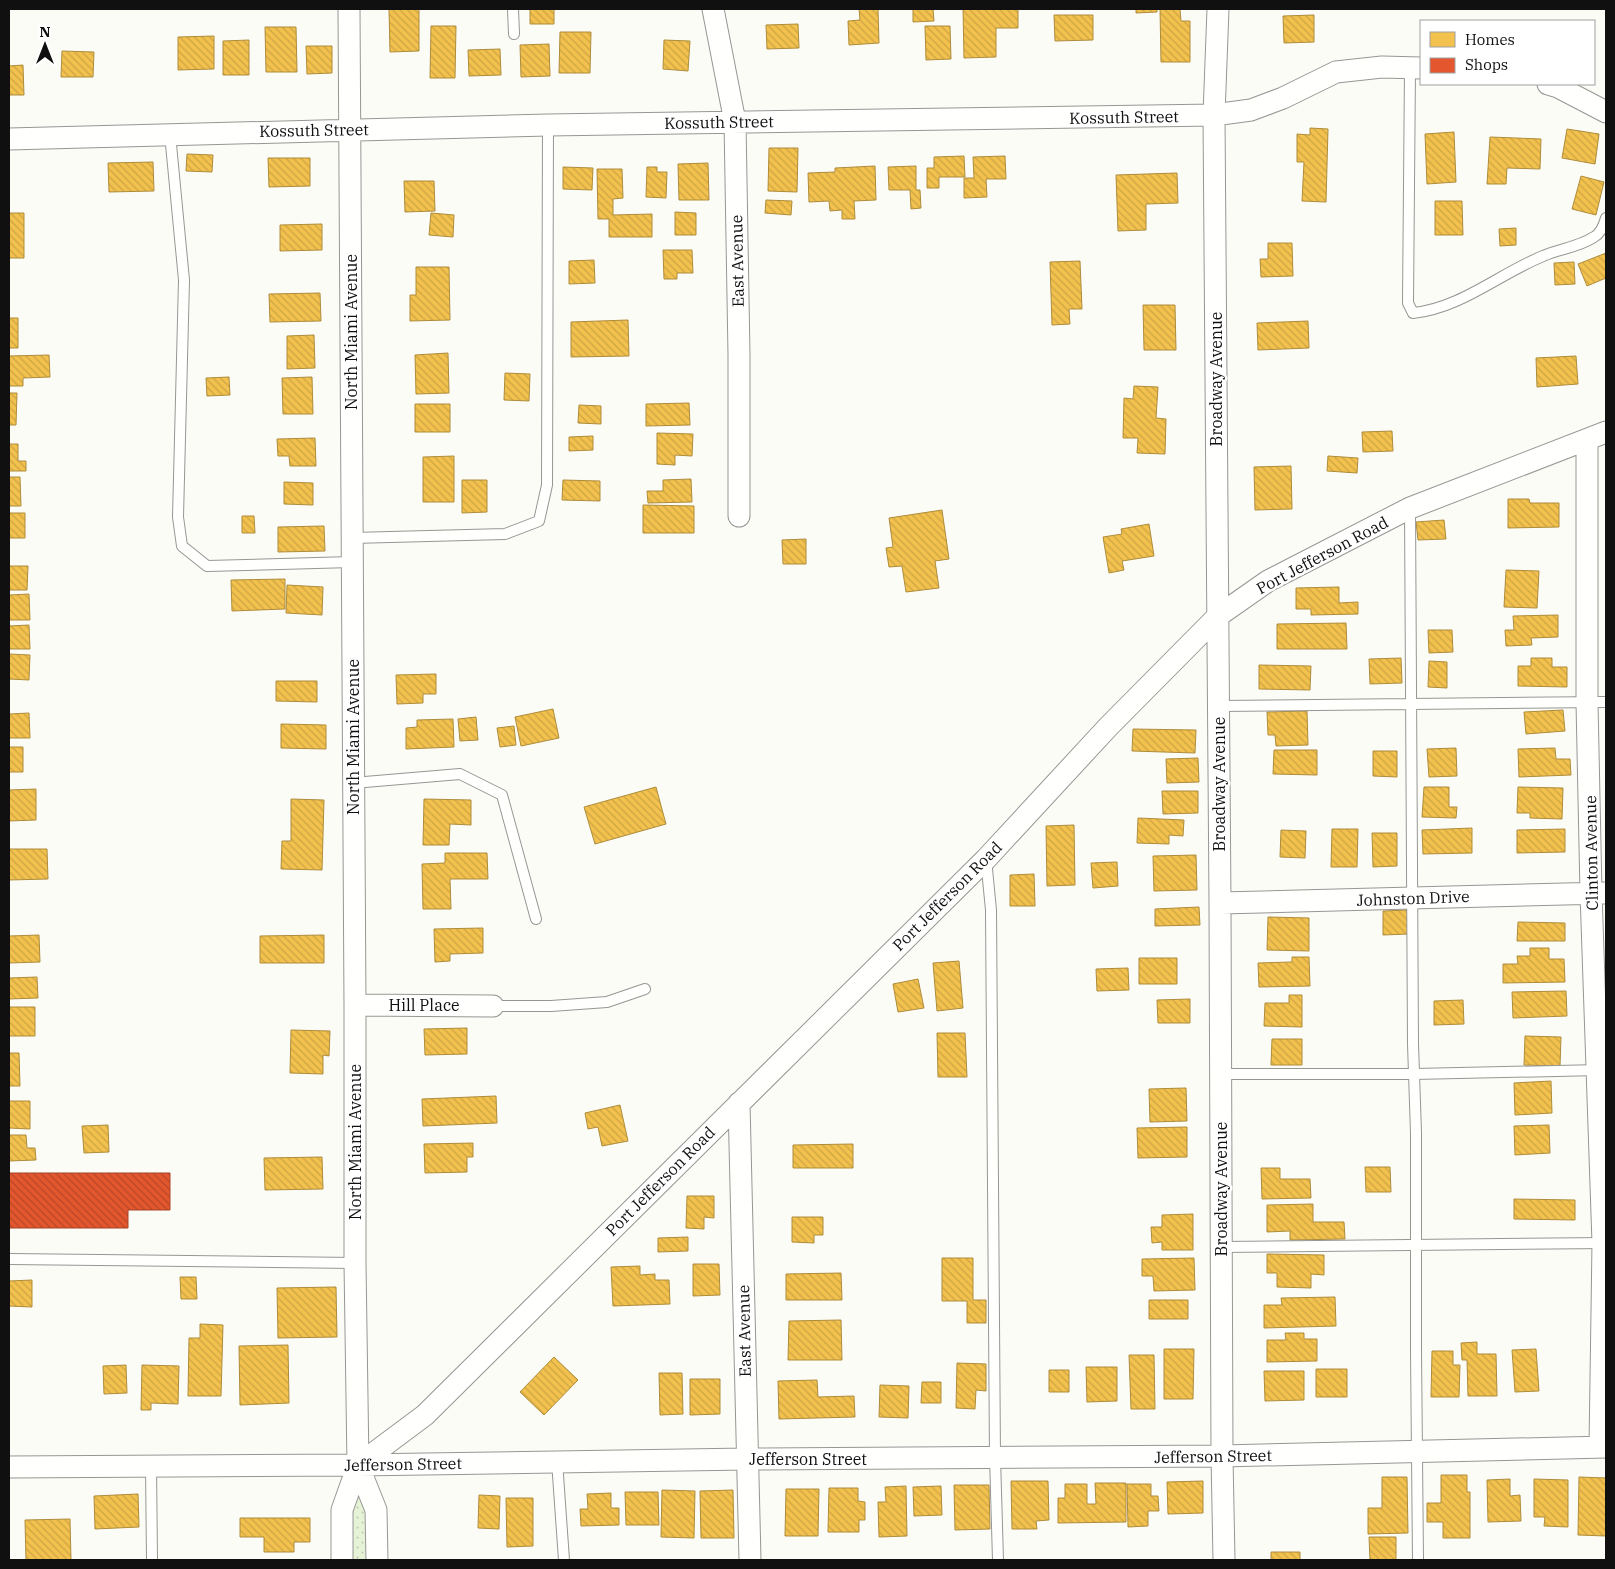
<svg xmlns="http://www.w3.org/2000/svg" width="1615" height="1569" viewBox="0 0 1615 1569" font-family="'IBM Plex Serif',serif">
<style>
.grass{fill:url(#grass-dots)}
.homes{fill:url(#homes-back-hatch);stroke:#ae8c3b}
.shops{fill:url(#shops-back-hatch);stroke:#a44225}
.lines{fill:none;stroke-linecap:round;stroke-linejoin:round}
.service-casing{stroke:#969694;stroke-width:12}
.minor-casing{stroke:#969694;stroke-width:23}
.service{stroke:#fffffe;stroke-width:10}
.minor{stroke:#fffffe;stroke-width:21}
.labels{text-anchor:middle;stroke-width:5;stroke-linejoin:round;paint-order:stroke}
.street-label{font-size:16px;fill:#101010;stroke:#fff}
</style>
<defs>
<pattern id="grass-dots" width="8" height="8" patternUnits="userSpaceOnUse" patternTransform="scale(1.25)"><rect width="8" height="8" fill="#e7f3d6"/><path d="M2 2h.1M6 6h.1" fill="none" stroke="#c5cfb7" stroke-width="1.8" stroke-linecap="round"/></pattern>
<pattern id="homes-back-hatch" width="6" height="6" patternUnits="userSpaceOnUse" patternTransform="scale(1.25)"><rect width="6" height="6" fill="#f2c14e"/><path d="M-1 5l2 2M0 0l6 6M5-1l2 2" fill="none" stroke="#cea543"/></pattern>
<pattern id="shops-back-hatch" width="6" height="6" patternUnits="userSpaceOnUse" patternTransform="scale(1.25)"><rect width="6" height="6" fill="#e4572e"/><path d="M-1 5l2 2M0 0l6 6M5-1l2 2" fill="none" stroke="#b74726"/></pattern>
</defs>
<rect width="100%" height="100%" fill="#fcfcf7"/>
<path class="grass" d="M358,1465L377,1560H342Z"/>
<path class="homes" d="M389,9H419V51L390,52Z
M530,9H554V24H530Z
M859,9H878L879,43L849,45L848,21L860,20Z
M913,9H933L934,21L913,22Z
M963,9H1018V28H996V57L964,58Z
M1136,9H1157V12L1136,13Z
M1160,9H1180L1181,21H1190V62H1161Z
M1054,15H1093V40L1055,41Z
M1314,15V42L1284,43L1283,16Z
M798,24L799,48L767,49L766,25Z
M431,26H456L455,78H430Z
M925,26H950L951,59L926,60Z
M265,27H296L297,72H266Z
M560,32H591L590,73H559Z
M214,36V69L178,70V37Z
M249,40V75H223V41Z
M664,40L690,41L688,71L663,69Z
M549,44L550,76L521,77L520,45Z
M306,46H332V73L307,74Z
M500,49L501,75L469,76L468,50Z
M62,51L94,52L93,77H61Z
M23,65L24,95H9V66Z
M1310,128L1328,129L1326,202L1302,201L1304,162H1297V134L1310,135Z
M1567,129L1599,134L1595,164L1562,158Z
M1454,132L1456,182L1427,184L1425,134Z
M1490,137L1541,139L1540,169L1507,168L1506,184H1487Z
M769,148H798L797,192L768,191Z
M187,154L213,155L212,172L186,171Z
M964,156L965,177H939V188H927V168H934V157Z
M1005,156L1006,179H986L987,197L964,198V178H974L973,157Z
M268,158H310V186L269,187Z
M153,162L154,191L109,192L108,163Z
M708,163L709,200H679L678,164Z
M875,166L876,200L854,201L855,219H842V210L830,211L829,201L809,202L808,173L835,172V168Z
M916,166V190H920L921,208L911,209L910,190H889L888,167Z
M563,167L593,168L592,190L563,189Z
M647,167H657V172H667L666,198L646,197Z
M597,169H622L623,198L613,199V215L652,214V237H609V219H598Z
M1177,173L1178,203L1146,204V230L1118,231L1116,175Z
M1581,176L1604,182L1596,215L1572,209Z
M404,181H434L435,211L405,212Z
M766,200L792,201L791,215L765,213Z
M1435,201H1462L1463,235H1435Z
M675,212L696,213V235H675Z
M9,213H24V258H9Z
M431,213L454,215L453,237L429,235Z
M322,224V250L280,251V225Z
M1516,228V245L1500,246L1499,229Z
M1268,243H1292L1293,276L1261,277L1260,259H1268Z
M663,250H692L693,273H677V279H664Z
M1606,253V278L1587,286L1578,264Z
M594,260L595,283L569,284V261Z
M1080,261L1082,309H1069L1070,324L1052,325L1050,262Z
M1574,262L1575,284L1555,285L1554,263Z
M416,267H449L450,320L410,321V295H416Z
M320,293L321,321L270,322L269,294Z
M1143,305H1175L1176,350H1144Z
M9,318H18V348H9Z
M628,320L629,356L571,357V322Z
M1308,321L1309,348L1258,350L1257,323Z
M314,335L315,368L287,369V336Z
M448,353L449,393L416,394L415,355Z
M49,355L50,377L23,378V386H9V356Z
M1576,356L1578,384L1537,387L1536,358Z
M505,373L530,374L529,401L504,400Z
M229,377L230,395L207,396L206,378Z
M312,377L313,414H283L282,378Z
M1134,386L1158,387L1156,418L1166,419L1165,454L1137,453L1138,438H1123L1124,398L1133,399Z
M9,393H17L16,425H9Z
M689,403L690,425L646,426V404Z
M415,404H450V432H415Z
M579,405L601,406V424L578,423Z
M1392,431L1393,451L1363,452L1362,432Z
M657,433L693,434L692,456L675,455V465L657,464Z
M593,436V450L569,451V437Z
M315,438L316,466H290L289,456H278L277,439Z
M9,444H18V461H26V471H9Z
M454,456V502H423V457Z
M1328,456L1358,458L1357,473L1327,471Z
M1291,466L1292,509L1255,510L1254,467Z
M9,477H20L21,506H9Z
M691,479L692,502L648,503L647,491H663V480Z
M462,480H487V512L462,513Z
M563,480L600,481V501L562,500Z
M284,482L313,483V505L284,504Z
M1508,499H1529L1530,503H1559V527L1508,528Z
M643,505L694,506V533H643Z
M942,510L949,559L935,561L939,588L906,592L902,566L889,567L886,548L893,547L889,518Z
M9,513H25V538H9Z
M242,516H254L255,533H242Z
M1444,520L1446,539L1418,540L1416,522Z
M1149,524L1154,556L1122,561L1124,570L1109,573L1103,537L1122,534L1121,529Z
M324,526L325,551L278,552V527Z
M806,539V564H783L782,540Z
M9,566H28L27,590H9Z
M1506,570L1539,571L1537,608L1504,607Z
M285,579V609L232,611L231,580Z
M287,585L323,587L322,615L286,613Z
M1339,587V603L1358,602V614L1311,615V609H1296V588Z
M29,594L30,620H9V595Z
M1558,615V637L1531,638L1532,645L1506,646L1505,630H1514L1513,616Z
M1346,623L1347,649H1277V624Z
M29,625L30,649H9V626Z
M1428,630H1452L1453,652L1429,653Z
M9,654L30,655L29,680L9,679Z
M1401,658L1402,683L1370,684L1369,659Z
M1531,658H1552V667H1567V687L1518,686V666H1531Z
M1429,661L1447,662V688L1428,687Z
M1259,665L1311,666L1310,690L1259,689Z
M436,674V694H423V703L397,704L396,675Z
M276,681H317V702L276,701Z
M553,709L559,738L521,746L515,717Z
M1563,710L1565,731L1526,734L1524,712Z
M1307,711L1308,745L1276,746L1275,735H1268L1267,712Z
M29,713L30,738H9V714Z
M476,717L478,740L460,741L458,719Z
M453,719L454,747L406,749V728L417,727V720Z
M281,724L326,725V749L281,748Z
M514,726L516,745L500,747L497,728Z
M1133,729L1196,730L1195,753L1132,751Z
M9,747H23V772H9Z
M1456,748L1457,776L1429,777L1427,749Z
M1555,748L1556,759H1570L1571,775L1519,777L1518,749Z
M1274,750H1317V775L1273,774Z
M1373,751H1397V777L1373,776Z
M1198,758L1199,782L1167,783L1166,759Z
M656,787L666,824L595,844L584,807Z
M1424,787H1449V807H1457L1456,818L1422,817Z
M1518,787L1563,788L1562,819L1530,818V813H1517Z
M36,789V820L9,821V790Z
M1162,791H1198V813L1163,814Z
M291,799L324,800L322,870L281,869L282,841H291Z
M424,799L471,800V825L450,824L449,845H423Z
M1138,818L1184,820L1183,836L1169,835V844L1137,843Z
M1074,825L1075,885L1047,886L1046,826Z
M1472,828V853L1423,854L1422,830Z
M1332,829H1358L1357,867H1331Z
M1565,829V852L1517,853V830Z
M1281,830L1306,831L1305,858L1280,857Z
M1372,833H1397V866L1373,867Z
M9,849H47L48,879L9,880Z
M445,853H487L488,879H450L451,909H423L422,864L445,863Z
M1196,855L1197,890L1154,891L1153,856Z
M1117,862L1118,886L1093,888L1091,863Z
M1034,874L1035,906H1010V875Z
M1199,907L1200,925L1155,926V909Z
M1408,910L1409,934L1383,935V911Z
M1268,917L1309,918V951L1267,950Z
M1518,922L1565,923V941H1517Z
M483,928V953L450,954V961L435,962L434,929Z
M39,935L40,962L9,963V936Z
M324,935V963H260V936Z
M1530,948H1549V959H1564L1565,982L1503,983V964H1518L1517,956H1530Z
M1292,957H1309L1310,986L1259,987L1258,963L1292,962Z
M1139,958H1177V984H1139Z
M959,961L963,1008L937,1011L933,963Z
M1128,968L1129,990L1097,991L1096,969Z
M37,977L38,998L9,999V978Z
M918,979L924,1008L898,1012L893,984Z
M1566,991L1567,1016L1513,1018L1512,992Z
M1289,995H1302V1027L1264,1026L1265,1003H1289Z
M1190,999V1023H1158L1157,1000Z
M1463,1000L1464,1024L1434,1025V1001Z
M9,1007H35V1036H9Z
M467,1028V1054L425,1055L424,1029Z
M291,1030L330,1031L329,1056L323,1055V1074L290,1073Z
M937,1033H965L967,1077H938Z
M1525,1036L1561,1037L1560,1066L1524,1065Z
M1272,1039H1302V1065H1271Z
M9,1053H19L20,1086H9Z
M1551,1081L1552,1113L1515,1115L1514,1083Z
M1186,1088L1187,1121L1150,1122L1149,1089Z
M496,1096L497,1123L423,1126L422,1099Z
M9,1101H30V1129L9,1128Z
M620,1105L628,1141L602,1146L598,1127L588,1129L585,1113Z
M108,1125L109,1152L84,1153L82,1126Z
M1549,1125L1550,1153L1515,1155L1514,1126Z
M1187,1127V1157L1138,1158L1137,1128Z
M9,1135H26L27,1148H35L36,1160L9,1161Z
M473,1143V1157H467V1172L425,1173L424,1144Z
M853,1144V1168H793V1145Z
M322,1157L323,1189L265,1190L264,1158Z
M1365,1167H1390L1391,1192H1366Z
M1261,1168H1280V1179H1310L1311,1198L1262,1199Z
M687,1196H714V1218L704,1217V1229L686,1228Z
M1514,1199L1575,1200V1220L1514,1219Z
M1313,1204V1222H1344L1345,1239L1290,1240V1231L1267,1232V1205Z
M1193,1214V1250H1162V1242L1152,1243L1151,1227H1162V1215Z
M792,1217H823V1235H814V1243L792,1242Z
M688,1237V1251L658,1252V1238Z
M1267,1254L1324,1255V1275L1311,1274V1288L1277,1287V1273H1267Z
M942,1258H973V1300H986V1323H967V1301H942Z
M1194,1258L1195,1290L1154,1291L1153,1276H1142V1259Z
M693,1264H719L720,1295L693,1296Z
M640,1266V1275L655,1274V1280H669L670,1304L613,1306L611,1267Z
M841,1273L842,1300H786V1274Z
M180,1277H196L197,1299H181Z
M32,1280V1307L9,1306V1281Z
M336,1287L337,1337L278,1338L277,1288Z
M1335,1297L1336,1326L1264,1328V1305H1282L1281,1298Z
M1149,1300H1188V1319H1149Z
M841,1320L842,1360H788L789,1321Z
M200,1324L223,1325L221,1396H188L189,1338H200Z
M1285,1333H1304V1339H1317V1361L1267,1362V1340H1286Z
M1477,1342V1354H1496L1497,1396H1468L1467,1360H1462L1461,1343Z
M288,1345L289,1403L240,1405L239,1346Z
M1164,1349H1194L1193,1399H1164Z
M1536,1349L1539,1391L1515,1392L1512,1350Z
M1432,1351H1453V1365H1460L1459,1397H1431Z
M1129,1355H1154L1155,1409H1131Z
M554,1357L578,1380L544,1415L520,1392Z
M957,1363L986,1364V1391L976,1390L975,1409L956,1408Z
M126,1365L127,1393L104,1394L103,1366Z
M142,1365L179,1366L178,1404L151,1403V1410H141Z
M1086,1367H1117V1401L1087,1402Z
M1316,1369H1347V1397H1316Z
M1049,1370H1069V1392H1049Z
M1264,1371H1304V1400L1265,1401Z
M659,1373H682L683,1414L660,1415Z
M690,1379H720V1414L690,1415Z
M817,1380L818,1397L854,1396L855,1417L779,1419L778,1381Z
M922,1382H941V1403H921Z
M880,1385L909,1386L908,1418L879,1417Z
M1441,1475H1467V1492H1470V1538H1443V1522H1427V1503H1441Z
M1382,1477H1407L1408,1533L1368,1534V1508H1382Z
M1579,1477L1606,1478V1536L1578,1535Z
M1510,1479V1496L1520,1495L1521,1521L1488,1522L1487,1480Z
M1534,1479L1568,1480V1527L1544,1526L1545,1517H1534Z
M1011,1481H1048L1049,1520L1036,1521L1037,1529H1012Z
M1203,1481V1513L1168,1514L1167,1482Z
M1095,1483H1126V1522L1058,1523V1498H1065V1484H1087V1504H1096Z
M1127,1484H1151V1496H1158L1159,1511H1148V1526L1128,1527Z
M954,1485H989L990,1529L955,1530Z
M906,1486L907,1536L879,1537L878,1502H886L885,1487Z
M941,1486L942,1515L914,1516L913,1487Z
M829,1488H858V1501L865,1502V1520H859V1532H828Z
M786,1489H819L818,1536H785Z
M662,1490L695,1491L694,1538L661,1537Z
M733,1490L734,1538H701L700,1491Z
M625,1492H658L659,1525H626Z
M611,1493V1508H619V1525L581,1526L580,1509H588L587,1494Z
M138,1494L139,1527L95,1529L94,1496Z
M479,1495L500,1496L499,1529L478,1528Z
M506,1498H533V1546L507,1547Z
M240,1518H310V1542H294V1552H264V1537H240Z
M70,1519L71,1560H26L25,1520Z
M1369,1537H1396V1560H1370Z
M1271,1552H1300V1560H1271Z"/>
<path class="shops" d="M9,1173H170V1210H128V1228H9Z"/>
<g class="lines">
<g class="service-casing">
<path id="service" d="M513,9L514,34
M1410,68L1408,303L1413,313C1461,308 1499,274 1543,256C1559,249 1579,247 1594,237C1600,234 1604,225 1606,218
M170,134L184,280L178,517L182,546L207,566L352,562
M1410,508L1413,1044L1416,1133V1351L1418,1560
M352,538L505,534L539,521L547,485L548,125
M1219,706L1606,702
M353,783L460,774L502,795L536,919
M986,859L991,910L995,1457L998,1560
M493,1006H551L607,1002L645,989
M1221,1074H1414L1600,1070
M1222,1247L1606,1243
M9,1259L355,1263
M557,1461L564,1560
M151,1465L152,1560"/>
</g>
<g class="minor-casing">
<path id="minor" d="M713,9L735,122L739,355V516
M1218,9L1214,115L1220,903L1222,1456L1224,1560
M1548,84L1558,87L1606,112
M9,139L548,125L1214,115L1251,110L1283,98L1336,72L1382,67L1421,68
M1587,440V703L1591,893L1603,1243L1600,1447
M1220,903L1605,893
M355,1005L493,1006
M739,1103L750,1560
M358,1465L425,1415L986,859L1108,727L1218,616L1268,581L1410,508L1606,432
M358,1465L376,1510L377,1560
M9,1467L358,1465L747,1459L1222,1456L1606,1447
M342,1560V1510L358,1465L355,1263V1005L349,9"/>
</g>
<use href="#service" class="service"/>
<use href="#minor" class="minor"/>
</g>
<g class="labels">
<g class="street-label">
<text transform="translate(1124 117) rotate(-1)" y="6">Kossuth Street</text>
<text transform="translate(719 122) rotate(-1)" y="6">Kossuth Street</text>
<text transform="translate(314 130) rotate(-1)" y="6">Kossuth Street</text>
<text transform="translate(737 261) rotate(-91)" y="6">East Avenue</text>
<text transform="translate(351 332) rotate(-90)" y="6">North Miami Avenue</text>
<text transform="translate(1216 379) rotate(-90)" y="6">Broadway Avenue</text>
<text transform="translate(1322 555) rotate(-28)" y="6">Port Jefferson Road</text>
<text transform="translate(353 737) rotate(-90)" y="6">North Miami Avenue</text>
<text transform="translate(1219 784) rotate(-90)" y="6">Broadway Avenue</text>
<text transform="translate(1591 853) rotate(-91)" y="6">Clinton Avenue</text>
<text transform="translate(947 896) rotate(-45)" y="6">Port Jefferson Road</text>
<text transform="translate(1413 898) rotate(-2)" y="6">Johnston Drive</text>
<text x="424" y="1011">Hill Place</text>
<text transform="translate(355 1142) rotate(-90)" y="6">North Miami Avenue</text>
<text transform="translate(660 1181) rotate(-45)" y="6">Port Jefferson Road</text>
<text transform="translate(1221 1189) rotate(-90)" y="6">Broadway Avenue</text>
<text transform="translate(744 1331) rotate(-91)" y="6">East Avenue</text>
<text transform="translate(1213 1456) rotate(-1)" y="6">Jefferson Street</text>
<text x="808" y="1465">Jefferson Street</text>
<text transform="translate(403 1464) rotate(-1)" y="6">Jefferson Street</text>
</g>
</g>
<rect width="1615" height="1569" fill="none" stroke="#101010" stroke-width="20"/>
<rect x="1420" y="20" width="175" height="65" fill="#ffffff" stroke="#9f9f9f"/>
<rect x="1430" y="32" width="25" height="15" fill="#f2c14e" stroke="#9f9f9f"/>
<text x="1465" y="45" font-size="15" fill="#101010">Homes</text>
<rect x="1430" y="58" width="25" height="15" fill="#e4572e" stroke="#9f9f9f"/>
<text x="1465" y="70" font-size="15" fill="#101010">Shops</text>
<g transform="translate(45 45)" stroke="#ffffff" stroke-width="4" paint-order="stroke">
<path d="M0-4L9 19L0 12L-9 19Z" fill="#101010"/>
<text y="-8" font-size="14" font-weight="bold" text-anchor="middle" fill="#101010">N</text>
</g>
</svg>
